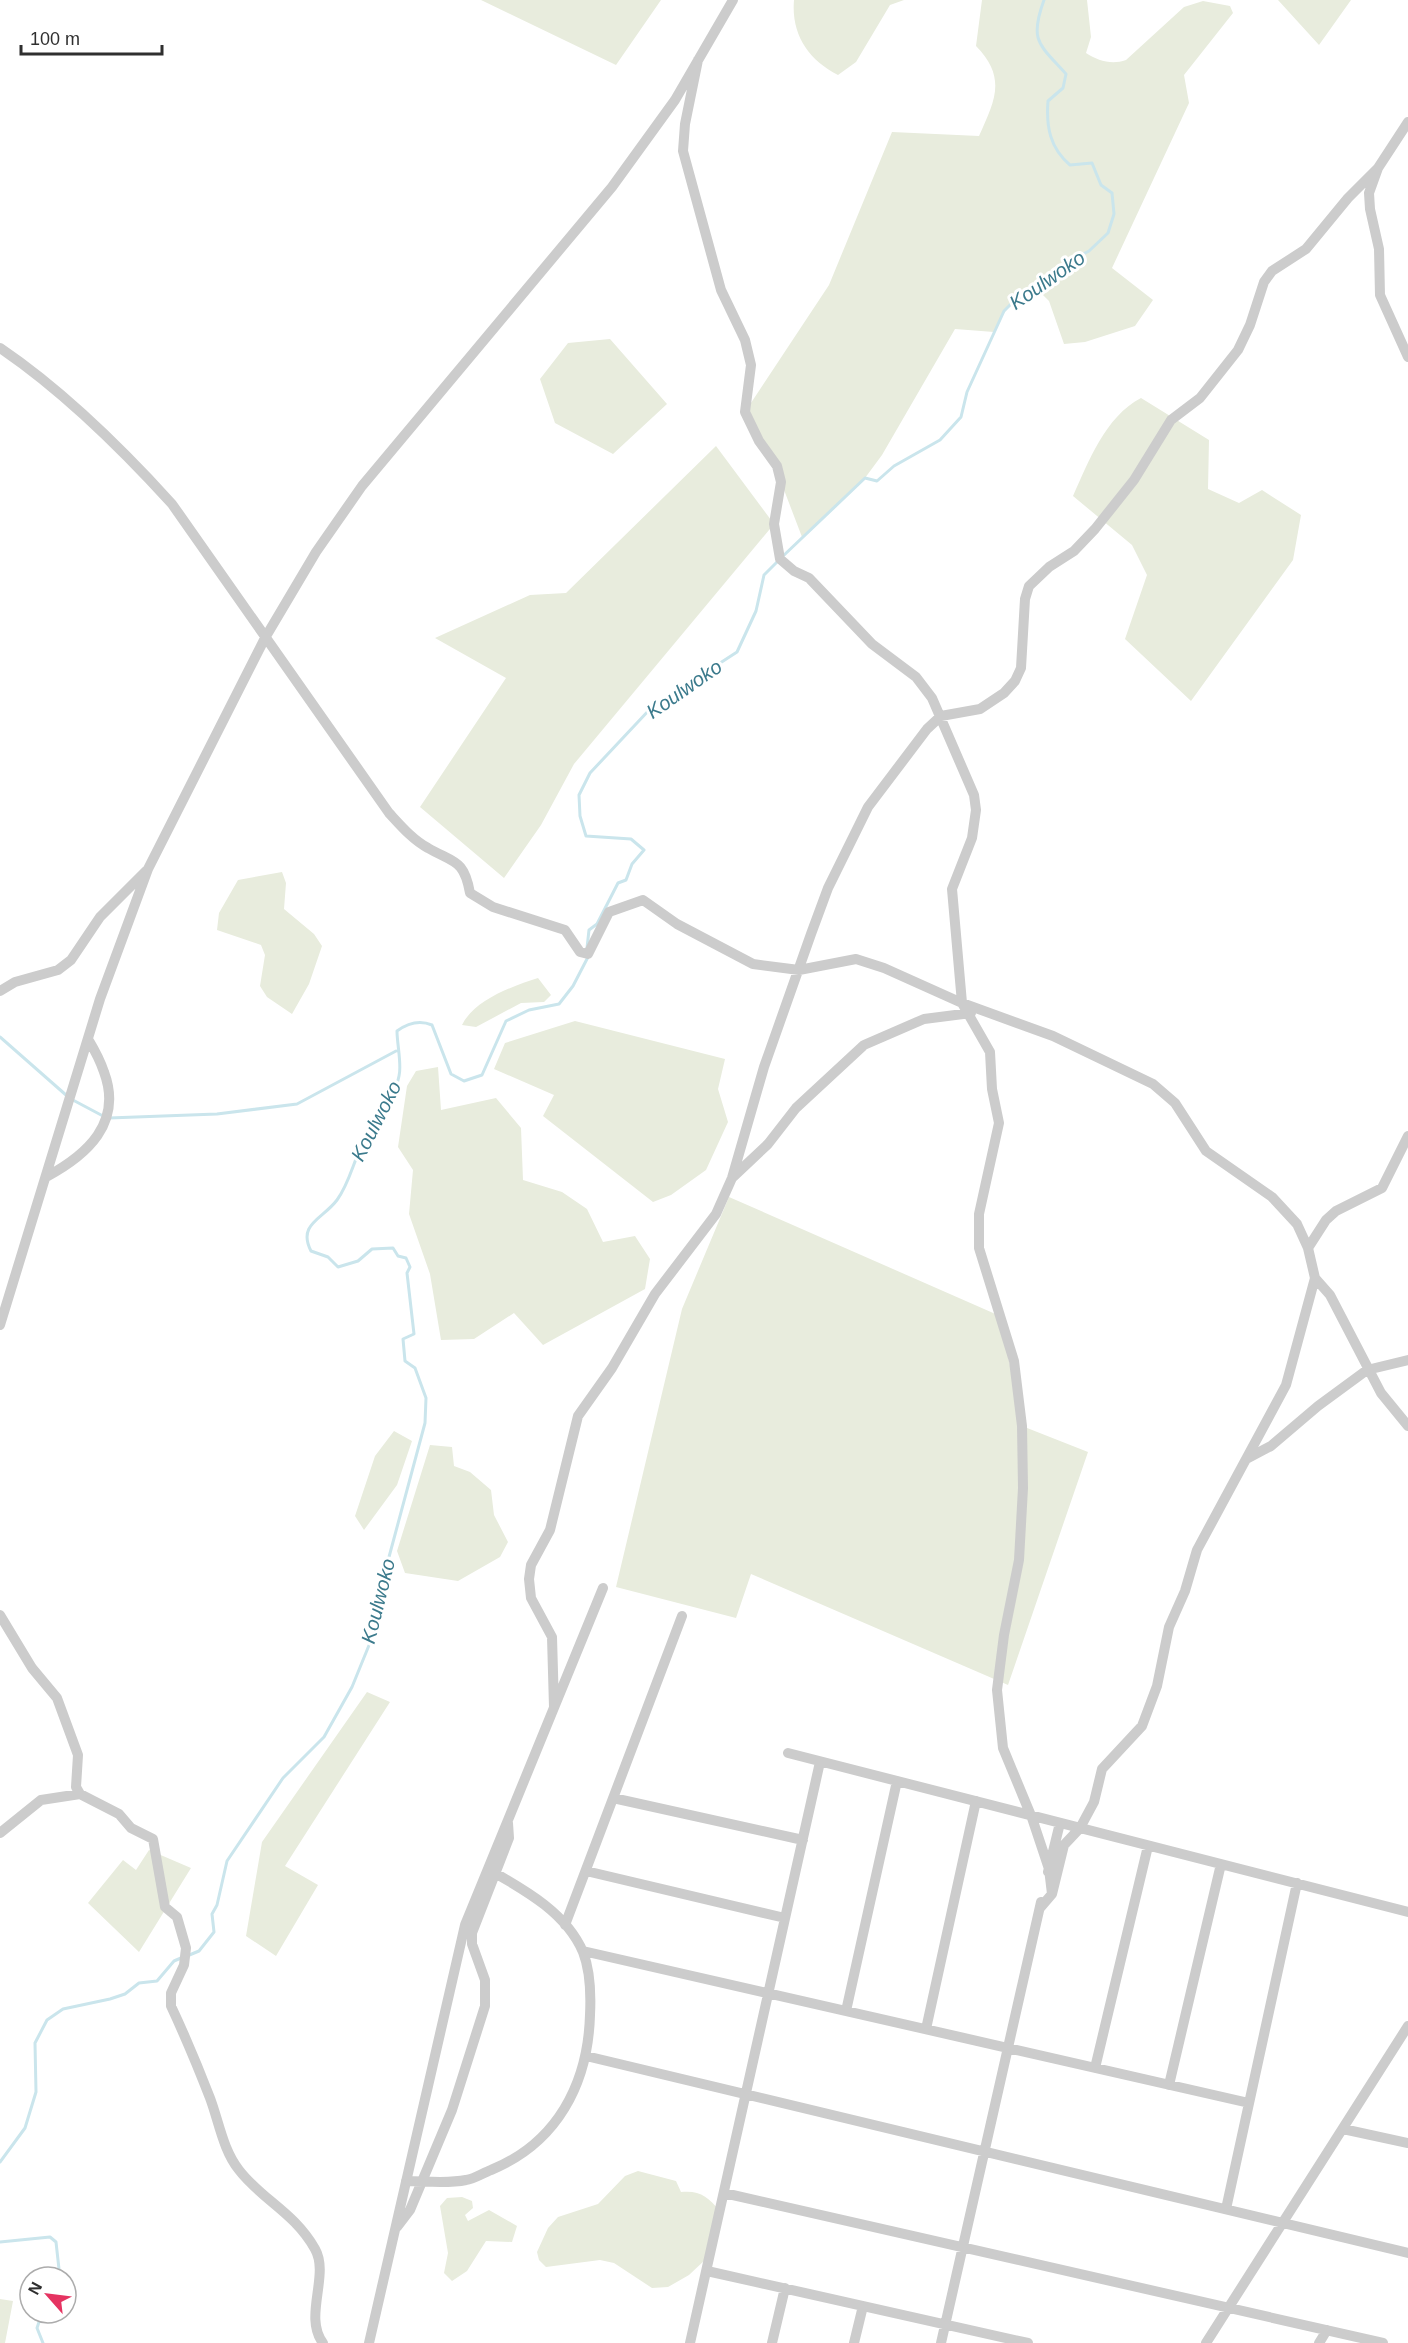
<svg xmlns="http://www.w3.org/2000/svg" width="1408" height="2343" viewBox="0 0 1408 2343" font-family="Arial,sans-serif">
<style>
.green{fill:#e8ecdd}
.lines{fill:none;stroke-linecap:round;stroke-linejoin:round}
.stream{stroke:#cae5ec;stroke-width:3}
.street{stroke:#ccc;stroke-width:10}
.labels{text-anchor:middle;stroke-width:6;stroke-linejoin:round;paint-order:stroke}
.water-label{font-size:20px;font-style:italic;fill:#3b7a8c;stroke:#fff}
</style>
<rect width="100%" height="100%" fill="#fff"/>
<path class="green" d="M481,0H661L616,65Z
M794,0H904L890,5L856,62L838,75C808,60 791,34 794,0Z
M982,0H1087L1091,37L1086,53C1098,61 1112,65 1126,60L1184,7L1203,1L1230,6L1233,13L1184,75L1189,103L1112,268L1153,300L1135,326L1085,342L1064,344L1049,301L1038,290C1012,301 1006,306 994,332L955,329L882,455L865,478L802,537L781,482L745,412L829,285L892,132L979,136C995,100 1007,78 976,46Z
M1278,0H1351L1319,45Z
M610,339L667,404L613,454L555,423L540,379L568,343Z
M1141,398L1209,440L1208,489L1239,503L1262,490L1301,515L1293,560L1191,701L1125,639L1147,575L1132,545L1073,496C1089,461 1105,417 1141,398Z
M716,446L774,524L574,764L541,825L504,878L420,807L506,678L435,638L530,595L566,593Z
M282,872L286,883L284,909L314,934L322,946L309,984L292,1014L267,997L260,986L265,955L261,945L217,930L219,913L238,880Z
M538,978L551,995L544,1002L521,1003L476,1027L462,1025C474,1000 513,986 538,978Z
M575,1021L725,1059L718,1089L728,1122L706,1170L671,1195L653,1202L543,1116L554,1095L494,1069L505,1043Z
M438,1067L441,1110L496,1098L521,1128L523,1180L562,1192L587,1209L603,1242L635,1236L650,1259L645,1289L543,1345L514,1313L474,1339L441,1340L430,1274L409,1214L413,1170L398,1147L407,1086L416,1071Z
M729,1197L1000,1316L1022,1426L1088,1452L1008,1685L751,1574L736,1618L616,1587L682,1309Z
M394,1431L412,1441L397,1485L364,1530L355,1516L375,1456Z
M430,1445L452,1447L454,1466L470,1472L491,1490L494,1515L508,1542L500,1557L458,1581L405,1573L397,1551Z
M367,1692L390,1702L285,1866L318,1885L276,1956L246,1936L262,1842Z
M149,1850L191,1868L139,1952L88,1903L123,1860L136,1870Z
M638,2171L676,2181L681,2192C700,2190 708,2197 720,2211L706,2259L689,2275L668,2287L652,2288L614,2263L600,2260L546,2267L539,2260L537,2252L548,2228L558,2217L598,2204L625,2176Z
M462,2197L472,2201L473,2208L465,2215L468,2221L489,2210L517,2226L512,2242L486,2241L467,2271L452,2281L444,2273L448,2253L440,2206L447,2198Z
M0,2299L13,2301L5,2343H0Z"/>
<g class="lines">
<path class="stream" d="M782,557L865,478L877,481L894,466L940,440L961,417L967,392L1004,311L1015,300L1038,290L1064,264L1089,251L1108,233L1114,214L1112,193L1101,185L1092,163L1070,165C1050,148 1046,127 1048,101L1063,88L1066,74C1039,44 1029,41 1044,0
M587,948L589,930L597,924L618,883L626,880L632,864L644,850L631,839L586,836L580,816L579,795L590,773L651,708L737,652L756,611L764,575L777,562
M0,1037L66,1095
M71,1099L103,1116
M109,1118L217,1114L297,1104L396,1051
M187,1956L199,1951L214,1932L212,1914L217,1905L227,1861L283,1778L324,1737L352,1687L374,1633L389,1557L425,1423L426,1398L415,1368L405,1361L403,1339L414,1334L407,1273L410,1267L406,1258L398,1256L393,1248L372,1249L358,1261L338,1267L328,1257L311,1251C297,1224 323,1219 337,1200C349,1184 353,1163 362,1145C373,1122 394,1102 399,1076C402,1065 397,1044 397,1031C408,1023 420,1020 432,1025L451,1074L464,1081L482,1075L506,1021L529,1010L559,1004L573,986L588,957
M0,2162L25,2128L36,2092L35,2043L47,2020L63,2009L110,1999L125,1994L139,1983L157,1981L174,1961L181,1958
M0,2242L50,2237L56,2242L59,2269L53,2277
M42,2313L37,2328L43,2343"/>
<path class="street" d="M698,60L685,124L683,151L721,290L745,340L751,365L745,412L759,441L777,466L781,482L774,524L780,559L794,571L809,578L872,644L916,677L932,698L974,795L976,810L972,838L952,889L962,1003L990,1052L992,1089L999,1123L979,1214V1248L1014,1361L1022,1426L1023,1488L1019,1560L1004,1635L997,1690L1003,1748L1032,1818L1049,1869L1052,1894
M1408,122L1378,168L1369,193L1370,209L1379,249L1380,295L1408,357
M0,348C62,390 122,449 172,504L389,813C401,826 413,840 428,848C454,863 464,859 470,893L493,907L565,930L580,952L588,954L609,912L643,900L677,924L753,964L799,970L856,959L884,968L962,1003L1053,1036L1153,1084L1175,1103L1206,1151L1272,1197L1297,1224L1308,1248L1315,1278L1330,1295L1381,1393L1408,1426
M0,991L15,982L58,970L71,960L100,917L146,871
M46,1177C87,1155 123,1123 104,1072C100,1060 94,1049 88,1039
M733,1177L768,1144L796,1108L864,1045L924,1019L971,1013
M1308,1248L1326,1220L1336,1211L1382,1188L1408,1136
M0,1325L100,999L148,869L265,638L316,552L362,486L612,187L675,100L733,0
M1248,1458L1271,1446L1318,1406L1367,1370L1408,1360
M0,1615L32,1668L57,1698L78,1755L76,1787L80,1794L119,1814L131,1828L153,1839L165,1907L177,1917L186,1948L184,1965L171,1993V2006C185,2036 198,2067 210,2098C219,2122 223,2150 239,2170C262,2200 294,2212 315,2249C330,2275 303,2317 323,2343
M554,1707L552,1637L531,1598L529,1579L531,1565L550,1530L578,1416L612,1368L655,1294L716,1214L732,1178L764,1067L811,934L828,888L868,807L927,729L941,716L980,709L1004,693L1015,681L1021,668L1025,599L1029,586L1049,567L1074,551L1095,529L1134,480L1171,420L1200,398L1238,350L1250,325L1264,282L1272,271L1306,249L1348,198L1378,168
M788,1753L1408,1912
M613,1798L803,1840
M0,1833L41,1800L80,1794
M586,1871L785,1918
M1048,1872L1060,1823
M1040,1908L1052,1894L1064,1845L1080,1828L1094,1802L1102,1769L1142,1726L1157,1686L1169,1627L1185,1591L1197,1550L1286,1385L1315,1278
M565,1925L682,1616
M583,1951L1249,2103
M846,2011L897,1781
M926,2029L976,1801
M586,2056L1408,2253
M1095,2068L1148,1846
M1169,2085L1221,1864
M1343,2129L1408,2143
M406,2181C425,2181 447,2184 466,2180C474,2179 483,2173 491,2170C557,2143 588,2084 590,2015C591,1995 590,1970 583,1952C566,1912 523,1889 488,1869
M724,2193L1383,2343
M1226,2209L1297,1883
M397,2227L410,2210L452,2110L485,2006V1980L472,1944V1933L509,1838L508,1823
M707,2271L1028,2343
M369,2343L465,1925L603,1588
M690,2343L820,1762
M772,2343L785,2288
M854,2343L863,2306
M941,2343L1041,1902
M1206,2343L1408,2026
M1319,2343L1327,2330"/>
</g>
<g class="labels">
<g class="water-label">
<text transform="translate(1047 280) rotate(-35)" y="7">Koulwoko</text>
<text transform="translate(684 689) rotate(-35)" y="7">Koulwoko</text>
<text transform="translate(376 1121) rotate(-63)" y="7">Koulwoko</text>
<text transform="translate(378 1601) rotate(-76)" y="7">Koulwoko</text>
</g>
</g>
<g transform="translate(48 2295) rotate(298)"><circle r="28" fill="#ffffff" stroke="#acacac" stroke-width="1.5"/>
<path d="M0-4.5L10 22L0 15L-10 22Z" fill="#e53361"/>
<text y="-9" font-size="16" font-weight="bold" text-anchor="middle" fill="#2f2f2f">N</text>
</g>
<path d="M21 45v9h141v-9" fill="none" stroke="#2f2f2f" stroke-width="3"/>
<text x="30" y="45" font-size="18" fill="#2f2f2f" stroke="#ffffff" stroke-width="4.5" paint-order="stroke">100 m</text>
</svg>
